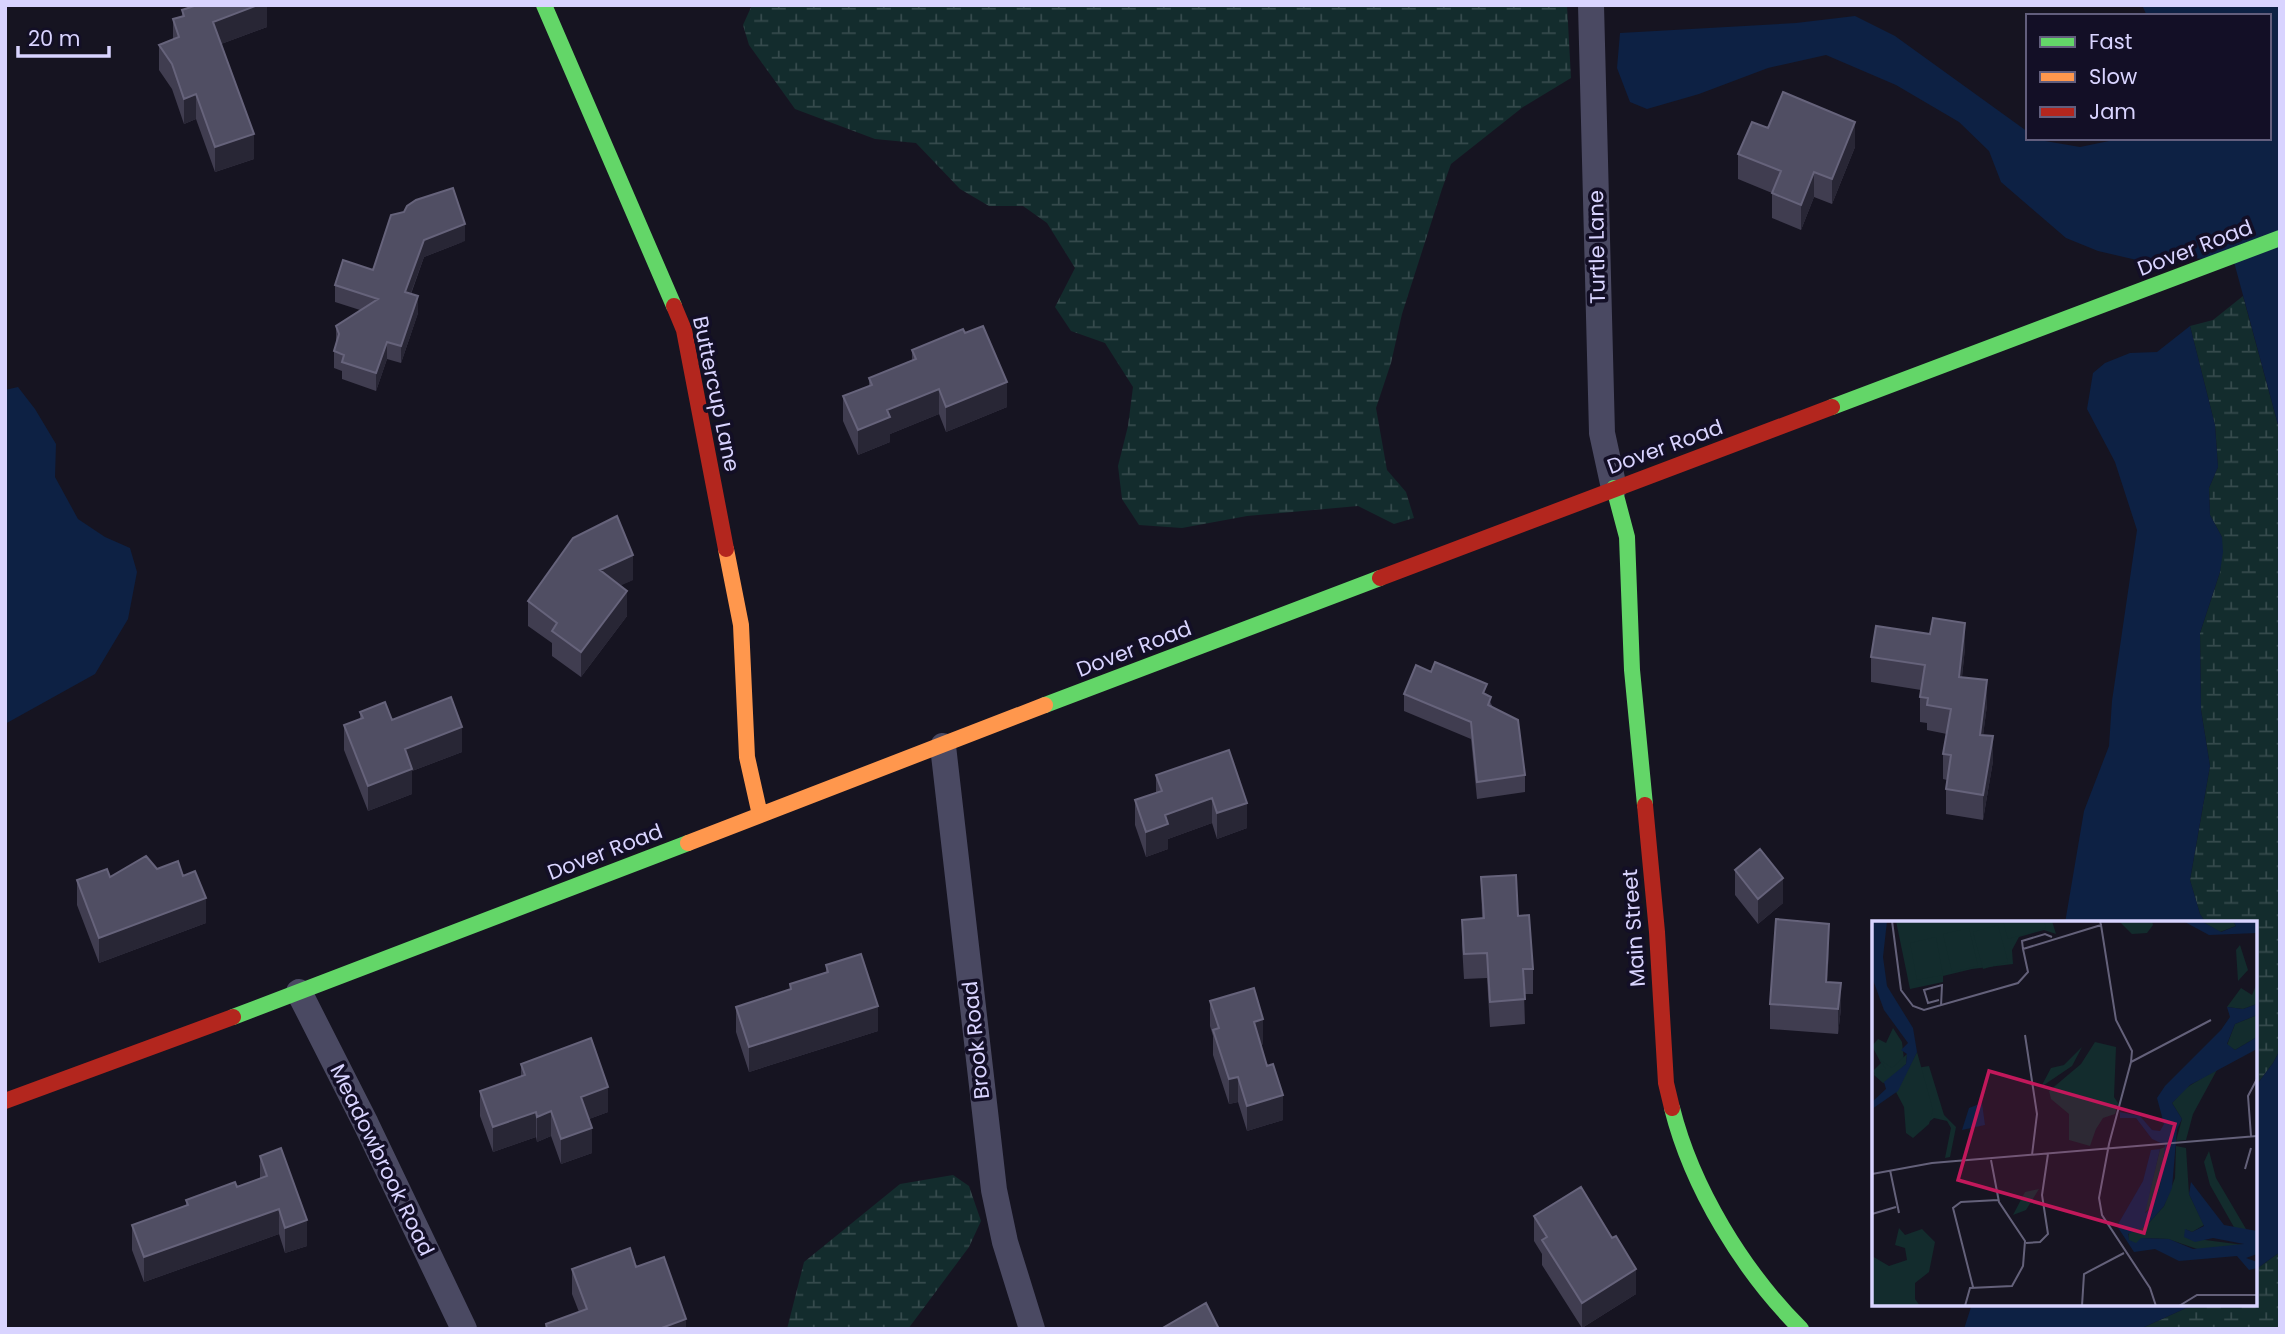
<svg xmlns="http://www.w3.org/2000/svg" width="2285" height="1334" viewBox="0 0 2285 1334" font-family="Poppins,sans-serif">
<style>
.wetland{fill:url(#wetland-marsh)}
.water{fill:#0d2144}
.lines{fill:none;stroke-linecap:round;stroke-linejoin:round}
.street{stroke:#4a4962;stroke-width:26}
.fast{stroke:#63d668;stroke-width:16}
.slow{stroke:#ff974d;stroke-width:16}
.jam{stroke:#b3261e;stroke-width:16}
.wall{fill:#403d50}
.shaded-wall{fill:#282635}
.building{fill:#504e63;stroke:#66637b;stroke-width:2}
.labels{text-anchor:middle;stroke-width:7;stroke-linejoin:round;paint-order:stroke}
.street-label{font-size:21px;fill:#d9d4ff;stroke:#130f26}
.inset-road{fill:none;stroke:#64617a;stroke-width:2}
.view{fill:#c2185b;fill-opacity:0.15;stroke:#c2185b;stroke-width:3.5}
.inset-edge{fill:none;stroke:#d9d4ff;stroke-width:3.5}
</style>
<defs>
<pattern id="wetland-marsh" width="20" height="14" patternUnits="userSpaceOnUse" patternTransform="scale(1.75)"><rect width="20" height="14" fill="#132c2d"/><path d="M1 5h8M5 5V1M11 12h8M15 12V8" fill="none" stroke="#354a4c"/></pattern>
</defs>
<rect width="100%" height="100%" fill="#161421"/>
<path class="wetland" d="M752,5H1567L1571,78L1523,107L1451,164L1442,189L1402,314L1391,363L1376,408L1387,470L1406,492L1414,518L1394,524L1358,506L1247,516L1182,528L1139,525L1122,499L1118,466L1128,426L1133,387L1105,343L1071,331L1055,307L1075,268L1047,223L1023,206H989L960,189L916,143L875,139L795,109L749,45L743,25Z
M2243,296L2280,432V1050L2273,1063L2255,1087V923H2206L2200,914L2190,880L2210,766L2201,710L2200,633L2220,572L2222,537L2210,515L2209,488L2218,467L2215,425L2190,326L2213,320Z
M953,1175L969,1186L981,1221L969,1247L908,1329H787L804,1262L900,1184Z
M2280,1252V1329H2140L2195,1304H2255V1270Z"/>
<path class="water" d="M2142,5H2280V432L2234,262L2183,257L2141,261L2098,251L2066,238L2001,182L1989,151L1959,122L1896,85L1826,55L1768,68L1699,94L1647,109L1630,102L1617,68L1620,33L1796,23L1855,16L1895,36L2028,132V138L2080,147L2109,141L2115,138H2269V16H2147Z
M2190,326L2215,425L2218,467L2209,488L2210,515L2222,537L2223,552L2220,572L2200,633L2201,710L2210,766L2190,880L2200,914L2206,923H2065L2084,811L2109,746L2112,701L2137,530L2115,462L2087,409L2093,373L2105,363L2130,353L2157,352Z
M18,387L35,409L56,444L55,477L78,519L105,537L130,548L137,572L128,619L95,674L5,724V390Z
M2280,1050V1252L2255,1270V1087L2273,1063Z
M1972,1304H2195L2140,1329H1964Z"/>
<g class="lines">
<path class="street" d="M1591,5L1602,433L1614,488
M943,746L994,1190L1005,1242L1032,1329
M299,992L366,1124L464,1329"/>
<path class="fast" d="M544,5L674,306
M1832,407L2280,238
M1614,488L1627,537L1632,670L1645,805
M1045,705L1380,578
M233,1017L688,843
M1672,1108C1692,1188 1743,1271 1801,1329"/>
<path class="slow" d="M726,549L741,625L747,757L760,815
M688,843L1045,705"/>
<path class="jam" d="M674,306L684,330L726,549
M1380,578L1832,407
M1645,805L1657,932L1666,1083L1672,1108
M5,1101L233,1017"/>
</g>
<path class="wall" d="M267,5V27L221,44L254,159L215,172L196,119L184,124L172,89L159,70V45L173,39V19L182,16V10Z
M1768,128L1855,147L1832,204L1814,197L1801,230L1772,218V193L1738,179V154Z
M465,241L424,257L411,294L418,313L401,363L387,359L376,391L342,379V371L334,368V351L336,344V326L360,310L335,302V285L373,270Z
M965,333L1007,407L946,432L939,414L890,434V442L858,455L843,421V396L869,386V378L912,360V350Z
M633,580L620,585L627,616L581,677L552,656V643L528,626V601Z
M1965,648L1962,677L1987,705L1983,735L1993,761L1983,820L1946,814V789L1947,780L1943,779V754L1947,734L1927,730V723L1920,722V697L1921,690L1871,682V657Z
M1404,694L1487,695L1525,775V792L1477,799L1471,739L1404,711Z
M360,712L392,720L462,752L412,771V794L368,811L344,750V725L360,719Z
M1229,750L1247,828L1217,839L1212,823L1168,839V849L1146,857L1135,825V800L1156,793V775Z
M157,869L183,876L206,923L99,963L77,905V880L110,877Z
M1735,870L1783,903L1758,924L1735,895Z
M1481,877L1518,916L1533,969V994H1524L1525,1024L1490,1027L1487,978L1464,979L1462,945V920L1482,918Z
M1829,949L1827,982L1841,1008L1838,1034L1770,1029V1004Z
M826,965L878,1031L749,1072L736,1032V1007L790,990V984L826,972Z
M1210,1001L1263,1044L1261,1045L1283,1120L1247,1131L1238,1102L1229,1104L1213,1055V1036L1210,1026Z
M521,1064L608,1112L589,1119L592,1153L561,1164L551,1136L537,1142L536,1137L493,1152L480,1116V1091L521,1077Z
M260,1156L307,1246L285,1253L279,1234L144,1282L132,1250V1225L186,1206V1200L237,1187L260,1178Z
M1534,1216L1612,1238L1636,1294L1582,1328L1542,1265V1254L1534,1241Z
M636,1267L686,1329H546V1324L579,1312L572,1294V1269Z"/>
<path class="shaded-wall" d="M258,5H267V27L213,47V22Z
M196,94V119L184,124V99Z
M1855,122V147L1832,204V179Z
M254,134V159L215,172V147Z
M1814,172V197L1801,230V205Z
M465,224V241L424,257L405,309V292L424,240Z
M418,296V313L401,363V346Z
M387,342V359L376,391V373Z
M1007,382V407L946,432V407Z
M939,389V414L890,434V442L858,455V430L887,410Z
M633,555V580L600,595V570Z
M627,591V616L581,677V652Z
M1965,623V648L1959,702V677Z
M1987,680V705L1980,760V735Z
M462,727V752L412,771V794L368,811V786L405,749Z
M1993,736V761L1983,820V795Z
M1212,798V823L1168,839V849L1146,857V832L1165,815Z
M1247,803V828L1217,839V813Z
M1783,878V903L1758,924V899Z
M206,898V923L99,963V938Z
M1829,924V949L1826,1007V982Z
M1841,983V1008L1838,1034V1009Z
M878,1006V1031L749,1072V1047Z
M1263,1019V1044L1254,1047V1022Z
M1238,1077V1102L1229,1104V1079Z
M608,1087V1112L581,1122V1097Z
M1283,1095V1120L1247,1131V1106Z
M551,1111V1136L537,1142V1117Z
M536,1112V1137L493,1152V1127Z
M592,1128V1153L561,1164V1139Z
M279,1209V1234L144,1282V1257Z
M307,1220V1246L285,1253V1228Z
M1636,1269V1294L1582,1328V1303Z
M686,1319V1329H659Z"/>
<path class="building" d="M197,5H258L213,22L254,134L215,147L196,94L184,99L172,64L159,45L179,37L173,19L184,16L182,10Z
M1783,92L1855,122L1832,179L1814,172L1801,205L1772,193L1781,171L1738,154L1752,122L1768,128Z
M453,188L465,224L424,240L405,292L418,296L401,346L387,342L376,373L342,362L344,355L334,351L339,334L336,326L378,299L335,285L343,260L373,270L391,215L404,212L407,206L416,200Z
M983,326L1007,382L946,407L939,389L887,410L890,417L858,430L843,396L872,385L869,378L916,359L912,350L963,329L965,333Z
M617,516L633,555L600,570L627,591L581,652L552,631L557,623L528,601L573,538Z
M1933,618L1965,623L1959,677L1987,680L1980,735L1993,736L1983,795L1946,789L1951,755L1943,754L1951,709L1927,705L1928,698L1920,697L1925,665L1871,657L1876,626L1930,634Z
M1435,662L1487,684L1483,693L1491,697L1488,705L1518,720L1525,775L1477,782L1471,722L1404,694L1416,665L1431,672Z
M451,697L462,727L405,749L412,769L368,786L344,725L363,718L360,712L385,702L392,720Z
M1229,750L1247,803L1217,813L1212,798L1165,815L1168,824L1146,832L1135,800L1162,791L1156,775Z
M1760,849L1783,878L1758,899L1735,870Z
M146,856L157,869L178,861L183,876L195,871L206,898L99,938L77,880L107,869L110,877Z
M1516,875L1518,916L1529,915L1533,969H1523L1525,999L1490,1002L1487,953L1464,954L1462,920L1484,918L1481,877Z
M1776,919L1829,924L1826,982L1841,983L1838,1009L1770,1004Z
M861,954L878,1006L749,1047L736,1007L791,989L790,984L828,972L826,965Z
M1254,988L1263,1019L1254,1022L1267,1066L1273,1064L1283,1095L1247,1106L1238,1077L1229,1079L1213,1030L1219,1028L1210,1001Z
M591,1038L608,1087L581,1097L592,1128L561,1139L551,1111L537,1117L536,1112L493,1127L480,1091L525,1075L521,1064Z
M281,1148L307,1220L285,1228L279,1209L144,1257L132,1225L188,1205L186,1200L235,1182L237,1187L267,1176L260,1156Z
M1581,1187L1612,1238L1616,1236L1636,1269L1582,1303L1542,1240L1547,1237L1534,1216Z
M630,1248L636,1267L664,1257L686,1319L659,1329H547L546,1324L587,1309L572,1269Z
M1206,1303L1219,1329H1161Z"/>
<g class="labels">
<g class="street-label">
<text transform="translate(1597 247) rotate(-91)" y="7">Turtle Lane</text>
<text transform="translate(2195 248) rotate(-21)" y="7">Dover Road</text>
<text transform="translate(716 394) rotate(78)" y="7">Buttercup Lane</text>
<text transform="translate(1665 447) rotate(-20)" y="7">Dover Road</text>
<text transform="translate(1134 649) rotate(-21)" y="7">Dover Road</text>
<text transform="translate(605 852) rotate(-21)" y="7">Dover Road</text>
<text transform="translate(1634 928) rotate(-94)" y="7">Main Street</text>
<text transform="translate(976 1040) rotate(-96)" y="7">Brook Road</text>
<text transform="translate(382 1160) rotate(64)" y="7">Meadowbrook Road</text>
</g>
</g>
<g transform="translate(1872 921)">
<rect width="385" height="385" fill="#161421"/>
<path d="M24,0H180L184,13L172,9L147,16L140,29L141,43L100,48L71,55V61L38,68ZM21,107L30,121L32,139L17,167L1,150L9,142L0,125L6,118L14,122ZM57,145L72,194L84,206L78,236L73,237L79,207L75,200L62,197L52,205L38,148Z" fill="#132c2d"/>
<path d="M247,0H280L281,4L275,12L260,13ZM329,0H361L364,5L348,11ZM368,24L376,49L366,60L364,29ZM385,62V83L371,88L355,86L369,67L380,74ZM385,94V116L363,129L355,124L363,103ZM223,121L244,126L242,176L246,182L243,193L231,197L224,208L218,225L197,219V193L179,178L177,170L209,143ZM210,126L200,145L169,166L179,147L192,144ZM45,131L61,189L57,203L41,217L34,212L32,186L24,171ZM35,133L34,143L16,160L11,162L2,154L3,149L14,148L7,138L20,147ZM346,147L321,193L314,219L304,220L310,198L300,182L314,167ZM304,225L314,227L317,273L332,304L320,311L313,308L333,319L372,324L328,329L296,318L272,317L264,323L256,319L257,310L274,305L292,285L303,257ZM293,226L288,265L279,287L272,292L288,228ZM337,230L344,257L374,308H363L338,264L332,241ZM167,268L154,289L141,294L153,271ZM27,307L33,314L50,308L63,321L57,351L43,362V378L48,385H0V335L17,345L35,339L33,327L23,324Z" fill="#132c2d"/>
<path d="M131,0H172L174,7L136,18ZM126,4L136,41L111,48L101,11ZM97,7L106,45L80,51L71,13ZM64,16L71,54L45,59L38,22Z" fill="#132c2d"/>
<path d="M0,0H15L11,36L15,65L41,107L45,131L26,170L0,188V181L14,168L12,161L34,143L35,133L29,129L36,122L12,89L0,56ZM311,0H329L349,11L364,5L361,0H385V12L337,14ZM385,83V94L363,103L355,123L363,129L385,116V128L318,164L300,182L310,198L305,208L300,267L292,285L274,305L256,313L257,319L264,322L269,317L297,318L321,328L372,323L341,317L323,321L312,316L313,308L320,311L332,305L317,273L319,261L352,304L385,310V333L374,337L385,341V347L377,349L365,335L307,340L283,328L262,331L245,305L271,260L279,229L288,228L273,292L279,287L288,265L293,224L280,218L264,197H248V191L268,195L280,209L288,210L292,203L285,177L293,165L349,109L358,96L355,86L371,88ZM110,182L113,204L90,209L97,187Z" fill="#0d2144"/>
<path class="inset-road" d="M20,0L29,69L41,85L52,89L146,62L156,51L151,28L229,4L228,0M229,4L244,99L260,130L259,141M151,28L150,20L173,13L180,16M67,79L56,82L52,69L70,64L69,85M153,114L165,193L160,234M379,215L376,175L385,158M373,248L379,227M18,249L27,292M0,253L60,242L385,215M0,293L24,286M154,322L168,321L176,313L170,274L176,233M101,366L81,287L89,281L126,279M93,385L98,367L140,365L151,345L153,320L127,281L119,239M210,385L212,353L252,332M284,385L278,367L230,294L227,277L237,223L259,141L339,99M307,385L325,374H385"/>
<path class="view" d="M117,150L303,203L272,312L86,259Z"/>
<rect width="385" height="385" class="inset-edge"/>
</g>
<rect width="2285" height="1334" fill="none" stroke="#d9d4ff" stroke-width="14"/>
<rect x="2026" y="14" width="245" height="126" fill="#130f26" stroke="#625e7d" stroke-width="2"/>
<rect x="2040" y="37" width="35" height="10" fill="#63d668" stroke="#625e7d" stroke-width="2"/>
<text x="2089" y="49" font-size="21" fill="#d9d4ff">Fast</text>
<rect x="2040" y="72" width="35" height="10" fill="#ff974d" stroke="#625e7d" stroke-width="2"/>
<text x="2089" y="84" font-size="21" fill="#d9d4ff">Slow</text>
<rect x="2040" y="107" width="35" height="10" fill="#b3261e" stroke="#625e7d" stroke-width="2"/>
<text x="2089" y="119" font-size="21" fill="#d9d4ff">Jam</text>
<path d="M18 46v10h91v-10" fill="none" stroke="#d9d4ff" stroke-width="3.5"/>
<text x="28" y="46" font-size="21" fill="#d9d4ff" stroke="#130f26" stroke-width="5" paint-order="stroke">20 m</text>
</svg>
